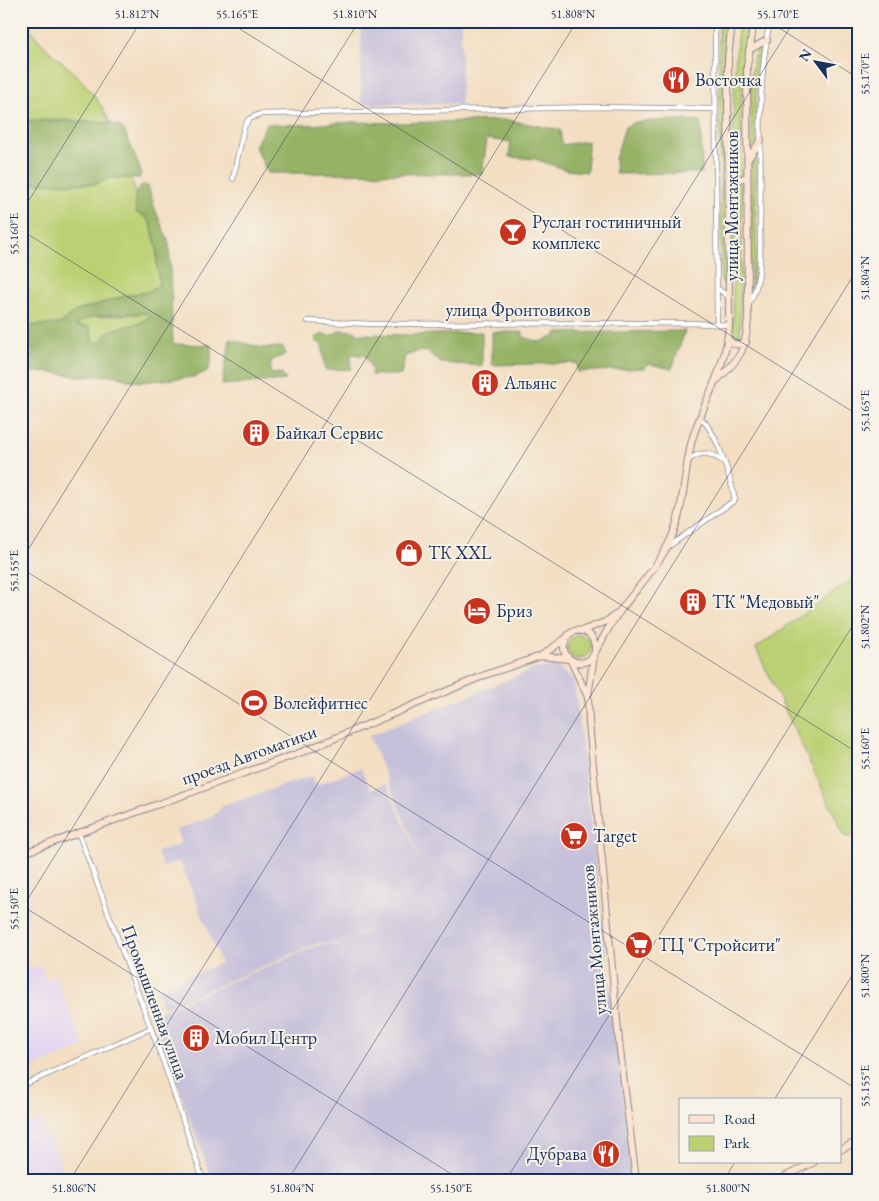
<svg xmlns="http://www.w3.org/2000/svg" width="879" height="1201" viewBox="0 0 879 1201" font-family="'EB Garamond',serif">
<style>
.built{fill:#e4d3f2}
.industrial{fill:#c6c0da}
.green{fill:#bcd073;stroke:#6c8068}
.forest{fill:#95b265;stroke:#587062;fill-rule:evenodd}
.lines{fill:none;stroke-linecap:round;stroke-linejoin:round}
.minor-casing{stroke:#878690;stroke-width:6}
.secondary-casing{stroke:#878690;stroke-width:8}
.minor{stroke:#fff;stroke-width:4.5}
.secondary{stroke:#fde4d0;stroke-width:6}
.ticks{fill:none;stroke:#1b2f5e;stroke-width:1;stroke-opacity:0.45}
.labels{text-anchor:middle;stroke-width:4;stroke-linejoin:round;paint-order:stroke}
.poi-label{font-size:18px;fill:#1b2f5e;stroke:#f7f3e8;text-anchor:start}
.street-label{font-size:18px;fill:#1b2f5e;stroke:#f7f3e8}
.neatline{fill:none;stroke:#1b2f5e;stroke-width:2}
.ticks-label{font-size:12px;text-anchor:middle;fill:#1b2f5e}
</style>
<rect width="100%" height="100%" fill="#f7f3e8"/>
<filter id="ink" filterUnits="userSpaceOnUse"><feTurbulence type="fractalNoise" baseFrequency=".02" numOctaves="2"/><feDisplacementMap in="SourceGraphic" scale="10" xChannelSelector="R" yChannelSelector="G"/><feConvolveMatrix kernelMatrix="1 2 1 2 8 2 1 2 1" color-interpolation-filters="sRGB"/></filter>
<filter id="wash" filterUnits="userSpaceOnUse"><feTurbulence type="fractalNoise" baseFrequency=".0096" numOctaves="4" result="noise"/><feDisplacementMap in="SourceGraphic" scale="20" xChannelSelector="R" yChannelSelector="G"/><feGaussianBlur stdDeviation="1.12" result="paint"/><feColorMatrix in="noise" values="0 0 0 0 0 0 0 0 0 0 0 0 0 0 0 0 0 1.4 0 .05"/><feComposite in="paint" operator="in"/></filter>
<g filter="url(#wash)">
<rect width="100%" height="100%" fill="#f3dec2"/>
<path class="built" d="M40,965L46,980L55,977L84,1046L21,1072V973Z
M41,1119L68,1180H21V1128Z"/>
<path class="industrial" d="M361,21H461V104H361Z
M557,666L574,681L633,1180H212L152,1015L318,945L337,944L402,916L405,909L401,916L337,943H318L165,1008L156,990L221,963L180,861L163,867L157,852L179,845L180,841L176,830L212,817L224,805L312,776L316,785L361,768L370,790L386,784L426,873L369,736L534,669Z
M858,1162V1180H821Z"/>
<path class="green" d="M21,21H28C36,44 55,55 71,70C85,83 104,106 110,123L59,120L21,121Z
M722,21H729L724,52L725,284L721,281L719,30Z
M739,21H751L744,60L741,102L742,175L739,176L733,175C733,123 733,73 739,21Z
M760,47L756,77V143L751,151V76L755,51Z
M756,151V254L751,290V158Z
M110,178H130C138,188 134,201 137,213L146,217L151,225L157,248V267L159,282L157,287L147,292L124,296L74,312L60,324L21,326V183L96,184Z
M733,183L742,184L740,341L738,342L733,340Z
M148,313L150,315C144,327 121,325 110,331C105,334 103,339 101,343L93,342L90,328L77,326V323L92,317Z
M858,575V835L845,837L756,648Z
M567 647a12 12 0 1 1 24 0a12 12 0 1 1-24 0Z"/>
<path class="forest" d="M31,120L110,123L119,126L124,130L139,166L141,174L139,178H110L96,184L21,183V121Z
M508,120L560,130L562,145L588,141L587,172L567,170L535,159L509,157L511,142L487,139L482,174L268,173L255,147L266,124L308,125L353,122L398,123Z
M679,120L701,121L702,173L616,174L615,159L625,127L636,122Z
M142,185L148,186L155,209L169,243L173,344L211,345V361L208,371L194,377L141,382L128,380L113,375L82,377L57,373L21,371V326L60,324L74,312L124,296L147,292L157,287L159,282L157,267V248L151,225L146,217L137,213C134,200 133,195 142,185ZM148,313L150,315C144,327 121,325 110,331C105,334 103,339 100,343L93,342L90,328L87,326H77V323C95,312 127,315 148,313Z
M341,330L354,331L360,334L412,335L482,332V366L441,363L428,352L420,351L405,356L401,375H371L372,370L366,356L351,354V369L325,370L322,345L316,341V338L323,334L330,336Z
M685,331L672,369L649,364L645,368L578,372L577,363L492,365V332H523V337L540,342L556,336V333Z
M230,339L262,348L283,347L286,354L271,361L270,374L281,373L286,380L222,385Z"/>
</g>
<g filter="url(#ink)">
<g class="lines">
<g class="minor-casing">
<path id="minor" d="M715,23L717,325
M233,179L244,127L249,119L260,114L599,107L715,109
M717,288L729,297
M749,303C763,280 760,249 760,222C762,156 756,86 770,21
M308,321L373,324L691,323L729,325
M687,461C702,450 708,452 723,461
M669,546L735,500C731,480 717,430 700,418
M79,834L166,1069L203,1180
M21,1086L151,1028"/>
</g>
<g class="secondary-casing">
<path id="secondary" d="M715,24L716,21
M749,50L767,40
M748,159L761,140
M728,177L737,180L747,177
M728,339C733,346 739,345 746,342
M717,380C740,359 746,350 748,319L747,66L754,21
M581,631L605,622L617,614
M595,651C597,627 567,623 564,645C562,657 576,666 587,661C593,658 595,652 598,647C605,635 611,622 620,611C635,590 655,570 667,547C685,514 683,475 692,440C704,399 726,370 729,325L728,59L732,21
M594,655L588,696L589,723L619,1042L636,1180
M541,656L569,659
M571,661L587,695
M21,854L302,752L485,675L541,656L565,639
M840,1150L858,1141
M778,1180L814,1162"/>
</g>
<use href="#minor" class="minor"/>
<use href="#secondary" class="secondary"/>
</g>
</g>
<path class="ticks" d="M227,21L858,415M768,21L858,78M21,213L141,21M21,230L858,753M21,561L359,21M21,568L858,1090M21,905L461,1180M21,910L577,21M774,1100L858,966M70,1180L794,21M288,1180L858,268M506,1180L858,617M724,1180L735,1162"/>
<defs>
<g id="restaurant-disc" transform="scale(1.4375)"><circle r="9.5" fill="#c8321e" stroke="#f7f3e8"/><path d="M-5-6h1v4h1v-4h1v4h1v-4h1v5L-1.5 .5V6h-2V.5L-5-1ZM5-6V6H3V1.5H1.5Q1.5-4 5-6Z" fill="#fff"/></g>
<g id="bar-disc" transform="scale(1.4375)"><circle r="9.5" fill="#c8321e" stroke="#f7f3e8"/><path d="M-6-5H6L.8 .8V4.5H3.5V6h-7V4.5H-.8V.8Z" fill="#fff"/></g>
<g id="building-disc" transform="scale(1.4375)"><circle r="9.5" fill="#c8321e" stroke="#f7f3e8"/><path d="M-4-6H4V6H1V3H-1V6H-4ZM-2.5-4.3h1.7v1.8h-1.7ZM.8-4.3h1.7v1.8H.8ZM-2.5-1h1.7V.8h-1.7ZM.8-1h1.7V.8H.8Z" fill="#fff"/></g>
<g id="shop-disc" transform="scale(1.4375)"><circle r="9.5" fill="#c8321e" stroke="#f7f3e8"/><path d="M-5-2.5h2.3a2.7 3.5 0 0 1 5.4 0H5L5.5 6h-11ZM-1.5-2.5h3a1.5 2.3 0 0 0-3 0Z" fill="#fff"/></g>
<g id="hotel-disc" transform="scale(1.4375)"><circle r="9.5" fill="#c8321e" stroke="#f7f3e8"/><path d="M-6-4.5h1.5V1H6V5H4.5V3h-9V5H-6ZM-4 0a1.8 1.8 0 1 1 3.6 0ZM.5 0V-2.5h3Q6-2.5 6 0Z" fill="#fff"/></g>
<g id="stadium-disc" transform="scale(1.4375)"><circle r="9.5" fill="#c8321e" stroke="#f7f3e8"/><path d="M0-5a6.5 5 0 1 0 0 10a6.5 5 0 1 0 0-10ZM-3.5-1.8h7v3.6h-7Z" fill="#fff"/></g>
<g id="supermarket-disc" transform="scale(1.4375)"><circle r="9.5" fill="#c8321e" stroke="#f7f3e8"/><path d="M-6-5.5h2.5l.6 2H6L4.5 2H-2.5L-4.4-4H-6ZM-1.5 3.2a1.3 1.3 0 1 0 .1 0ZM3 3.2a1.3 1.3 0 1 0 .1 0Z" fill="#fff"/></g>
</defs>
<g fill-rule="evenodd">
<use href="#restaurant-disc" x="676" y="80"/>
<use href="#bar-disc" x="513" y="232"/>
<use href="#building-disc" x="485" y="383"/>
<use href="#building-disc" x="256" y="433"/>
<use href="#shop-disc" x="409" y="553"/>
<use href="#building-disc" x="693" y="602"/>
<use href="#hotel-disc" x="477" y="611"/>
<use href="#stadium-disc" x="254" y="703"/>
<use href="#supermarket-disc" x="574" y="836"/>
<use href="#supermarket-disc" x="639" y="945"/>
<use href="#building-disc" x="196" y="1038"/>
<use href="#restaurant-disc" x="606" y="1154"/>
</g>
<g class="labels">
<g class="poi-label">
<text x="695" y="86">Восточка</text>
<text x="532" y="228">Руслан гостиничный<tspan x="532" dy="21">комплекс</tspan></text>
<text x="504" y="389">Альянс</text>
<text x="275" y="439">Байкал Сервис</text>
<text x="428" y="559">ТК XXL</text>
<text x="712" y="608">ТК "Медовый"</text>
<text x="496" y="617">Бриз</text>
<text x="273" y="709">Волейфитнес</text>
<text x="593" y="842">Target</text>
<text x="658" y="951">ТЦ "Стройсити"</text>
<text x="215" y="1044">Мобил Центр</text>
<text x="587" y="1160" text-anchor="end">Дубрава</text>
</g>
<g class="street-label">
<text transform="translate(732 206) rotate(-90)" y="6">улица Монтажников</text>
<text x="518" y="316">улица Фронтовиков</text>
<text transform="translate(249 755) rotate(-20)" y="6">проезд Автоматики</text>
<text transform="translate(594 940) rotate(-95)" y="6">улица Монтажников</text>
<text transform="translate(155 1002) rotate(70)" y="6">Промышленная улица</text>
</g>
</g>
<rect width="879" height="1201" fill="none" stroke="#f7f3e8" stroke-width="55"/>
<rect x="679" y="1098" width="162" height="65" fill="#f7f3e8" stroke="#9fa5b1"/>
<rect x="689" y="1115" width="25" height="8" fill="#fde4d0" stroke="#9fa5b1"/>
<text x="724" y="1124" font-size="15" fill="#1b2f5e">Road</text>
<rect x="689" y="1136" width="25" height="15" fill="#bcd073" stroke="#9fa5b1"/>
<text x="724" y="1148" font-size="15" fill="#1b2f5e">Park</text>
<g transform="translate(816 62) rotate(302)" stroke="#f7f3e8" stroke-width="4" paint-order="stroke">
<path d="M0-4L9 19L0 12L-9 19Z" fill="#1b2f5e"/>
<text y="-8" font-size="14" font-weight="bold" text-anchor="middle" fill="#1b2f5e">N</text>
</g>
<rect x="28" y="28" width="824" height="1146" class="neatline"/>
<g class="ticks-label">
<text x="137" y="18">51.812°N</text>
<text x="237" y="18">55.165°E</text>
<text x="355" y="18">51.810°N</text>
<text x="573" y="18">51.808°N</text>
<text x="778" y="18">55.170°E</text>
<text transform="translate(865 74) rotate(-90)" y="4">55.170°E</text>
<text transform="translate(14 234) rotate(-90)" y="4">55.160°E</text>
<text transform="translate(865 278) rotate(-90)" y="4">51.804°N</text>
<text transform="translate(865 411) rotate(-90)" y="4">55.165°E</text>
<text transform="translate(14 571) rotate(-90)" y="4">55.155°E</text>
<text transform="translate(865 627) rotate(-90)" y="4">51.802°N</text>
<text transform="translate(865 749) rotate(-90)" y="4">55.160°E</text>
<text transform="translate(14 909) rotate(-90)" y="4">55.150°E</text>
<text transform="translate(865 976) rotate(-90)" y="4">51.800°N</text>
<text transform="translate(865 1086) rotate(-90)" y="4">55.155°E</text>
<text x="74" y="1192">51.806°N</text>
<text x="292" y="1192">51.804°N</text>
<text x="451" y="1192">55.150°E</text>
<text x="728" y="1192">51.800°N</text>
</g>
</svg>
